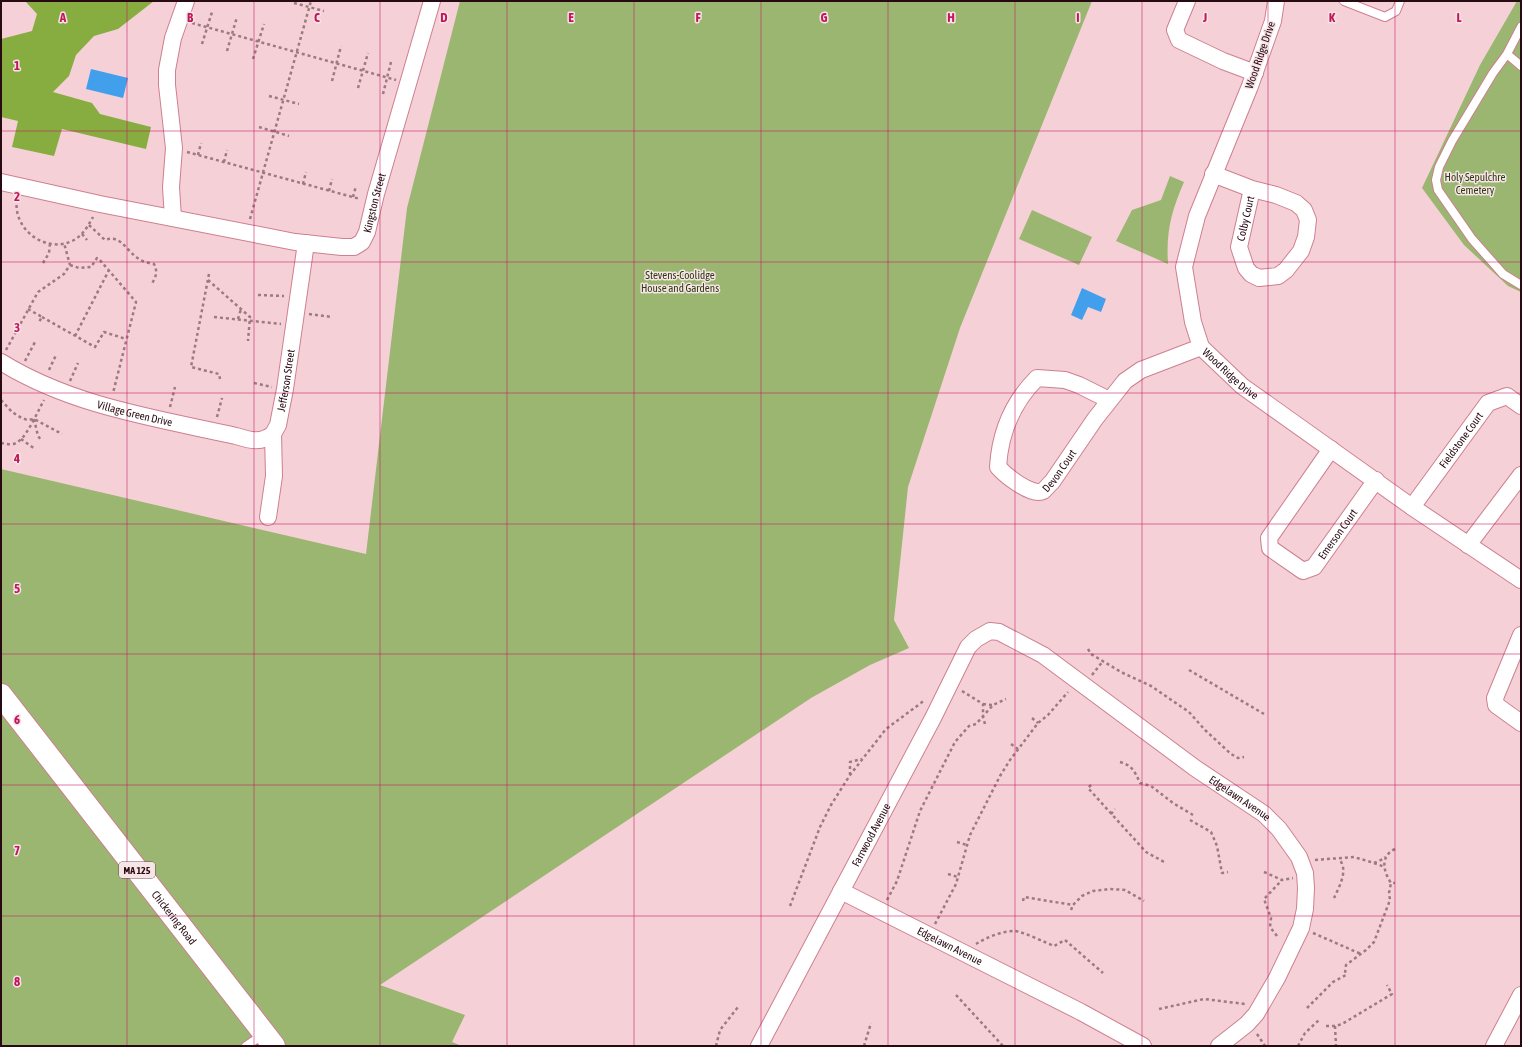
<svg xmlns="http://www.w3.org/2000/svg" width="1522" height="1047" viewBox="0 0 1522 1047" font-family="'Asap Condensed',sans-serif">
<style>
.green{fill:#9bb671}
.forest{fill:#87ad41}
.water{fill:#419feb}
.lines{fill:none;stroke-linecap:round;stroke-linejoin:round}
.service-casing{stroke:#ce7f90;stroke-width:10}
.minor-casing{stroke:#ce7f90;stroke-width:18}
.primary-casing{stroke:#ce7f90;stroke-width:24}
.path{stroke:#9b7a81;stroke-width:2.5;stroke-dasharray:3 3;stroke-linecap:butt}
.service{stroke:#fff;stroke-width:8}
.minor{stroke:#fff;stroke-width:16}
.primary{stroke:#fff;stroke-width:22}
.grid{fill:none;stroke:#c2185b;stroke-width:1;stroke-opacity:0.55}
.labels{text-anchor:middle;stroke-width:3;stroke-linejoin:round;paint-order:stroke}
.shield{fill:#f6e4e7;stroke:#664b52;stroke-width:1}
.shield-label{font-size:10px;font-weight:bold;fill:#280a12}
.street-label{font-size:11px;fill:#280a12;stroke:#f6e4e7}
.park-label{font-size:11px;fill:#2b3a0e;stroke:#f6e4e7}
.grid-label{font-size:13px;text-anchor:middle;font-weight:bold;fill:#c2185b;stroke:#f6e4e7;stroke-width:3;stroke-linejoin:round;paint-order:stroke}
</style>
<rect width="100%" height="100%" fill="#f5d1d7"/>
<path class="green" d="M460,1H1092L960,328L908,487L894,620L909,648L870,665L811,698L380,985L465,1015L452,1042L462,1046H1V469L366,554L407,208Z
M1517,1H1521V292L1508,286L1464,245L1422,188L1480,65Z
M1170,176L1184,182C1171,212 1166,232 1168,264L1116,241L1132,210L1161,200Z
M1032,210L1092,237L1079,265L1019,239Z"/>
<path class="forest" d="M25,1H154L118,29L94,36L76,55L69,76L53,92L92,103L100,114L151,127L146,149L62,129L54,156L12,147L18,121L1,117V39L32,31L37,14Z"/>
<path class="water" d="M91,69L128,78L123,98L86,89Z
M1082,288L1106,299L1101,312L1088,307L1082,320L1071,315Z"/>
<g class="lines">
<g class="service-casing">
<path id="service" d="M1344,1L1385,17L1396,11L1400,1
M1521,27L1507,54L1493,73L1452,141L1439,167L1436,180L1438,190L1472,239L1503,274L1521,285
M1507,54L1521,66
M246,1046L264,1034"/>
</g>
<g class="minor-casing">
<g id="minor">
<path d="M1187,1L1175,30L1179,40L1223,61L1255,73"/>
<path id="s1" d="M1276,1L1273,21L1250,86L1197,216L1184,267L1193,322L1201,347L1242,386L1412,507L1521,580"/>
<path id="s2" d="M1213,174L1252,189L1276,195L1296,203L1304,210L1308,220L1306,237L1301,251L1286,270L1278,276L1259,278L1251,274L1246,268L1239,247L1252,189"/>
<path id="s3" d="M1,182L100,204L295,242L342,247H354L362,242L367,232L376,194L432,1"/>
<path d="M173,218L171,187L174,148L167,85V70L173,38L186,1"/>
<path id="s4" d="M1,362C72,406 155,418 236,436C249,440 261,444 273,434"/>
<path id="s5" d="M1109,400L1079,385L1065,380L1037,378C1013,402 1000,433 998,467C1005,475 1032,497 1043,491C1046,489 1049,484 1052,482L1095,419L1125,381L1141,370L1201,347"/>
<path id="s6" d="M1331,449L1269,538L1270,548L1303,571L1314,567L1376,480"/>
<path id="s7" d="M1412,507L1488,403L1507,396L1521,406"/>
<path id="s8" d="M268,517L274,476L273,434L278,425L285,389L306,243"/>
<path d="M1468,545L1521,475"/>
<path d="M1521,635L1495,698L1496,705L1521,723"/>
<path id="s9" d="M841,891L1081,1012L1143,1046"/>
<path id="s10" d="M759,1046L933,718L968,647L976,639L990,631L999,632L1043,655L1195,768L1264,814L1279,829L1299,857L1305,873L1306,888L1305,909L1301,928L1277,978L1256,1014L1247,1024L1219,1046"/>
<path d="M1494,1046L1521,995"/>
</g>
</g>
<g class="primary-casing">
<g id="primary">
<path id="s11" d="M1,695L274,1046"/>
</g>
</g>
<path class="path" d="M294,3L324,11
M192,23L396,80
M202,44L212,12
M227,51L237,17
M253,59L264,24
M332,81L341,46
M358,88L368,53
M383,94L391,62
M269,96L299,104
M259,127L289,136
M187,152L360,199
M198,155L201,143
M224,162L227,150
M303,184L306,172
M329,191L332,179
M353,197L356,186
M17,199C12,229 46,255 74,240C83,235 88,226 93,217
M250,219L311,1
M89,225L105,240C121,234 126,251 139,259C143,262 149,263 154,264C158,272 156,277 151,285
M82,234L87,240
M43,263L49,253L50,243
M70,265L79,268L91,267L97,258L99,259L136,302L113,393
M209,274L191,367L219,374L220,379
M208,280L250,317L248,341
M258,295L284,296
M28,309L42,317L39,322
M309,314L332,317
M42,317L95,347L104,332L126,339
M214,317L281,324
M238,319L241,309
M75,336L109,270
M6,350L38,292L64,274L70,265L64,243
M25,361L36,340
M49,370L56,355
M70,381L78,363
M254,383L272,387
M1,400L12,412L20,417L27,420L34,419L62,434
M170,407L175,387
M217,417L222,398
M34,419L38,436L41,440
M21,439L35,449
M1,443C7,444 14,446 19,441C28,434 38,411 44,400
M1088,649L1091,654L1121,672L1151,686L1189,712L1205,730L1231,754L1238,758L1244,757
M1189,670L1264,714
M1092,675L1103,661
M962,691L983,704V717L985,724
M983,704L992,705
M1032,718L1038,723
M1011,744L1018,749
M1120,762C1132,765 1135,772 1140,783L1151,786L1173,803L1193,815
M850,775V762L862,759
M1091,785L1088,788L1146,852L1166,863
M1111,814L1115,809
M1190,820L1211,832L1217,846L1222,873L1228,872
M957,842L967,845
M1395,849C1380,856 1383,871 1391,883H1395
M1315,860L1354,857L1374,863L1385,867
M1374,863L1383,859L1385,857
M1264,872L1282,880L1293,878
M948,874L958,877
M1334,898C1339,887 1349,870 1339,859
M887,900L897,881L920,811L955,742L969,726L976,724L993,705L1006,699
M1023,901L1024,897L1073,905L1082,896L1093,891L1110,889L1125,890L1144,901
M790,906L820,827L831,805L850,775L886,729L925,700
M1071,910L1073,905
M935,924L956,884L970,835L1000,776L1010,760L1038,723L1048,715L1068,692
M1313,933L1361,954
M1277,936L1270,927L1271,918L1264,899L1282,880
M976,944C987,937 1002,931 1015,931C1024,932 1044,942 1054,946L1065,940L1103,973
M956,995L1003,1046
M1307,1008L1333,982L1346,975L1345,973L1346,965L1366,950L1374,942L1390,900L1389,893L1391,883
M1159,1009L1204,999L1245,1004
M1326,1026H1335L1342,1024L1392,994L1387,985
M1335,1026L1336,1046
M1257,1034L1265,1046
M716,1046L720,1030L738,1007
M864,1046L871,1023
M1298,1046L1305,1033L1319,1020"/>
<use href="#service" class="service"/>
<use href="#minor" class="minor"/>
<use href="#primary" class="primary"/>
</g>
<path class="grid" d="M127,1V1046M254,1V1046M380,1V1046M507,1V1046M634,1V1046M761,1V1046M888,1V1046M1015,1V1046M1142,1V1046M1268,1V1046M1395,1V1046M1,131H1521M1,262H1521M1,393H1521M1,524H1521M1,654H1521M1,785H1521M1,916H1521"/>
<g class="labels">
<rect class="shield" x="119" y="862" width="36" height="16" rx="3"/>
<g class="shield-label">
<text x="137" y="874">MA 125</text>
</g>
<g class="street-label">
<text transform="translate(1260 55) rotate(-71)" y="4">Wood Ridge Drive</text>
<text dy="4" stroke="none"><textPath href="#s3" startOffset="410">Kingston Street</textPath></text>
<text dy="4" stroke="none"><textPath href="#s2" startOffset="263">Colby Court</textPath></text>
<text dy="4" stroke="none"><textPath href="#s1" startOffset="404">Wood Ridge Drive</textPath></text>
<text dy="4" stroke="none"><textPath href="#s8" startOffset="139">Jefferson Street</textPath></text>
<text dy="4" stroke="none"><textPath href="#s4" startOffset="144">Village Green Drive</textPath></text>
<text dy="4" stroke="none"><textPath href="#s7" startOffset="83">Fieldstone Court</textPath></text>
<text dy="4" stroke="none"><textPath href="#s5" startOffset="255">Devon Court</textPath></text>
<text dy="4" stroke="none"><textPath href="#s6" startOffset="211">Emerson Court</textPath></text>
<text dy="4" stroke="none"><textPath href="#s10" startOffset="780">Edgelawn Avenue</textPath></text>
<text dy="4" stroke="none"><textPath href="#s10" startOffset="239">Farrwood Avenue</textPath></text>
<text dy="4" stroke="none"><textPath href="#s11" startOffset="282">Chickering Road</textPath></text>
<text dy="4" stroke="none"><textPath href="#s9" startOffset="122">Edgelawn Avenue</textPath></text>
</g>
<g class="park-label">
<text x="1475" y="181">Holy Sepulchre<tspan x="1475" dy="13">Cemetery</tspan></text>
<text x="680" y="279">Stevens-Coolidge<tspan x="680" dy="13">House and Gardens</tspan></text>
</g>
</g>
<g class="grid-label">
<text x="63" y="22">A</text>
<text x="190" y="22">B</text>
<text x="317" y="22">C</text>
<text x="444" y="22">D</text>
<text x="571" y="22">E</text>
<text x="698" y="22">F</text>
<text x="824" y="22">G</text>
<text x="951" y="22">H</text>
<text x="1078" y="22">I</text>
<text x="1205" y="22">J</text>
<text x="1332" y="22">K</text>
<text x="1459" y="22">L</text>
<text x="17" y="70">1</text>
<text x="17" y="201">2</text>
<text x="17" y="332">3</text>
<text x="17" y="463">4</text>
<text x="17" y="593">5</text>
<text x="17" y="724">6</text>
<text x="17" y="855">7</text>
<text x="17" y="986">8</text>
</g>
<rect width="1522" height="1047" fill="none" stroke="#280a12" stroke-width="4"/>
</svg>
